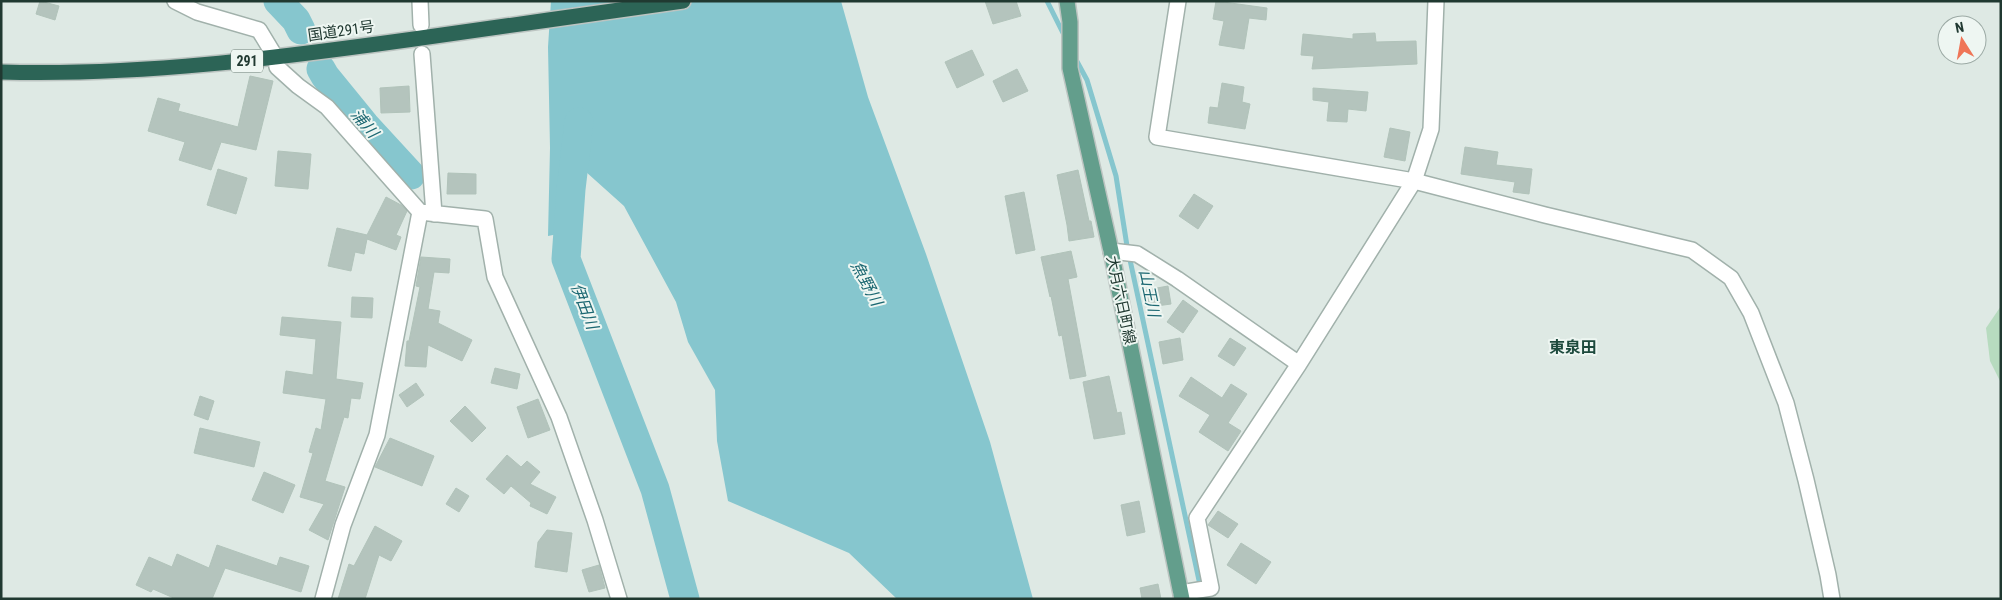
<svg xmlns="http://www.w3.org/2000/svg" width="2002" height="600" viewBox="0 0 2002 600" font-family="'Roboto Condensed','Noto Sans JP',sans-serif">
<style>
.green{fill:#b7dbbf}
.water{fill:#86c6ce}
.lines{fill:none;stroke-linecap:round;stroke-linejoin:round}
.stream{stroke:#86c6ce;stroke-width:5}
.river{stroke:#86c6ce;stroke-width:29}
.building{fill:#b4c4bd;stroke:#b1c3ba}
.minor-casing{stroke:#a1b1ab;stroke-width:18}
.major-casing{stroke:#bcc4c1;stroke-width:18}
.highway-casing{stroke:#bcc4c1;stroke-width:18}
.minor{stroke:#fff;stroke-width:15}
.major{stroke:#639e8c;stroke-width:15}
.highway{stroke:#2c6456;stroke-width:15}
.labels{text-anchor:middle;stroke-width:4;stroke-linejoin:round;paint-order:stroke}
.shield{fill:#eef6f2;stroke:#5e726b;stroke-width:1}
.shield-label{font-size:14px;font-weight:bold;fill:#203931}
.street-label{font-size:15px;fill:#203931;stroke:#eef6f2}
.water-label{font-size:16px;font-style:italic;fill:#1c6872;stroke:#eef6f2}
.neighbourhood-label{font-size:16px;font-weight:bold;fill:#1d4a3d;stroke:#eef6f2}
</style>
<rect width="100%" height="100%" fill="#dee9e4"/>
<path class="green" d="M2001,306V383L1990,361L1986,328Z"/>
<path class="water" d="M551,1H841L868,97L926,254L990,442L1033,599H897L849,553L728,501L717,441L715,390L688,342L676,302L624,206L566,154L558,234L548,236L550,148L548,47Z"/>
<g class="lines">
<path class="stream" d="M1047,1L1065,37
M1074,56L1087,80L1116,176L1127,246L1203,599"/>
<path class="river" d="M278,1L296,20L301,30
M321,69L325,76L365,125L411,175
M579,122L571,189L566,259L655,489L685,599"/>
</g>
<path class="building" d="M40,1L59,6L55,20L36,14Z
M985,1H1016L1021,16L993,24Z
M1216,1L1267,8L1266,20L1249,18L1244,49L1219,45L1224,21L1213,19Z
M1375,33L1376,42L1416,41L1417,64L1312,69L1314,56L1301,55L1303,34L1353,39V34Z
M972,50L984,75L957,88L945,62Z
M1017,69L1028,91L1003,102L993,81Z
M250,76L273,81L256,150L221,142L211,170L179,160L185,142L148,131L158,98L180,104L178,111L238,127Z
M1222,83L1244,87L1242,102L1250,104L1245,129L1208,123L1210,107L1218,108Z
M409,86L410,112L381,113L380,88Z
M1313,88L1368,92L1366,111L1348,109L1347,122L1327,121L1329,102L1313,100Z
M1390,128L1410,132L1405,161L1384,157Z
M1465,147L1498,152L1496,165L1532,169L1529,194L1513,192L1515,182L1461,174Z
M278,151L311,154L308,189L275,186Z
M218,169L247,178L236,214L207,205Z
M1078,170L1089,221H1091L1094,237L1069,241L1067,225L1057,175Z
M448,173L476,174V194H447Z
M1024,192L1035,250L1016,254L1005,196Z
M1194,194L1213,206L1198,229L1179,216Z
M386,197L401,205L407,211L396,235L401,237L396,250L367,239L364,254L355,252L351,271L328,266L337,228L367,235Z
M1071,251L1077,277L1068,279L1086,376L1070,379L1062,335L1059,336L1051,296L1050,297L1041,257Z
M421,257L450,259L449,273L434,272L428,309L440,311L438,323L472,340L462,361L428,345L426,367L405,366L407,341H409L420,287L416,286Z
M1168,286L1171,304L1149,307L1146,290Z
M352,297L373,298L372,318L351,317Z
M1183,300L1198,311L1183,333L1167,322Z
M282,317L341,322L336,379L363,383L360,399L351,398L348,418L344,417L325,481L345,487L328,540L309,530L324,504L300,497L313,453L309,452L316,428L321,430L326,399L283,393L286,371L313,375L316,339L280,335Z
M1180,338L1183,360L1163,364L1159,342Z
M1230,338L1246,348L1234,366L1218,356Z
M495,368L520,374L517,389L491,383Z
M1109,376L1117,413L1121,412L1125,434L1094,439L1083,382Z
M1191,377L1222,398L1231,384L1247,394L1228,423L1241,431L1228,451L1199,432L1210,415L1179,396Z
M416,383L424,395L407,407L399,395Z
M200,396L214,401L208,420L194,415Z
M538,399L550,430L528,438L517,407Z
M465,406L486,428L472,442L450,421Z
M200,428L260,442L254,467L194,453Z
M390,438L434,456L422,486L375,467Z
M507,455L521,467L527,461L540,472L530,484L556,497L547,514L530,506L531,503L511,486L504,494L486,479Z
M264,472L295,485L283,513L252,500Z
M456,488L469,496L459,512L446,504Z
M1139,501L1145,532L1127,536L1121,505Z
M1218,511L1238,524L1228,538L1208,525Z
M375,526L402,541L391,561L379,555L365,599H338L349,564L354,566Z
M547,530L572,533L567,572L535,567L538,542Z
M1241,543L1271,562L1256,584L1227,565Z
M217,545L277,566L280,557L309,566L301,592L225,568L212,599H176L153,589L151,592L136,585L149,557L172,567L177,554L209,568Z
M599,565L605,588L589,592L582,570Z
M1158,584L1161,599H1142L1140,588Z"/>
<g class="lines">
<g class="minor-casing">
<path id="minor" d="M175,1L197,12L259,30L276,58L277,67L298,86L327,107L420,212L485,219L495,277L559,417L595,520L619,599
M420,1L421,25
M1178,1L1157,137L1414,181L1545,215L1692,250L1731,278L1751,313L1786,403L1806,480L1828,575L1832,599
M422,54L434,214
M1111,251L1137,254L1177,279L1299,364
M1181,593L1211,588L1197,518L1299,364L1414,181L1431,129L1436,1
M323,599L343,525L377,435L420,212"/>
</g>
<g class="major-casing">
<path id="major" d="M1067,1L1070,22V68L1111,251L1182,599"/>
</g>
<g class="highway-casing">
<path id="highway" d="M1,72C140,76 277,58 414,39C504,26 593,14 683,1"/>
</g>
<use href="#minor" class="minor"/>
<use href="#major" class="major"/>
<use href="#highway" class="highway"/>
</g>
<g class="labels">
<rect class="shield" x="231" y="49.5" width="32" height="23" rx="4"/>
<g class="shield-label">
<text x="247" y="66">291</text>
</g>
<g class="street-label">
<text transform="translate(341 31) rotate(-8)" y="5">国道291号</text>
<text transform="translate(1121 300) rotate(78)" y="5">大月六日町線</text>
</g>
<g class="water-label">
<text transform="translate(365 123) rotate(50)" y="6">浦川</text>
<text transform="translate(867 283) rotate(62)" y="6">魚野川</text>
<text transform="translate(1150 293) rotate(78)" y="6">山王川</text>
<text transform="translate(585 306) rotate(69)" y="6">伊田川</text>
</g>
<g class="neighbourhood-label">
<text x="1573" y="353">東泉田</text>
</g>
</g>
<rect width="2002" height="600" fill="none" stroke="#203931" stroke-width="5"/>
<g transform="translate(1962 40) rotate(349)"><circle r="24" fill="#eef6f2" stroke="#9caaa5"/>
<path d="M0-4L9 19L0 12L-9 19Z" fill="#ef7557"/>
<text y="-8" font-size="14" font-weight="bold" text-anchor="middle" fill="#203931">N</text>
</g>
</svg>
